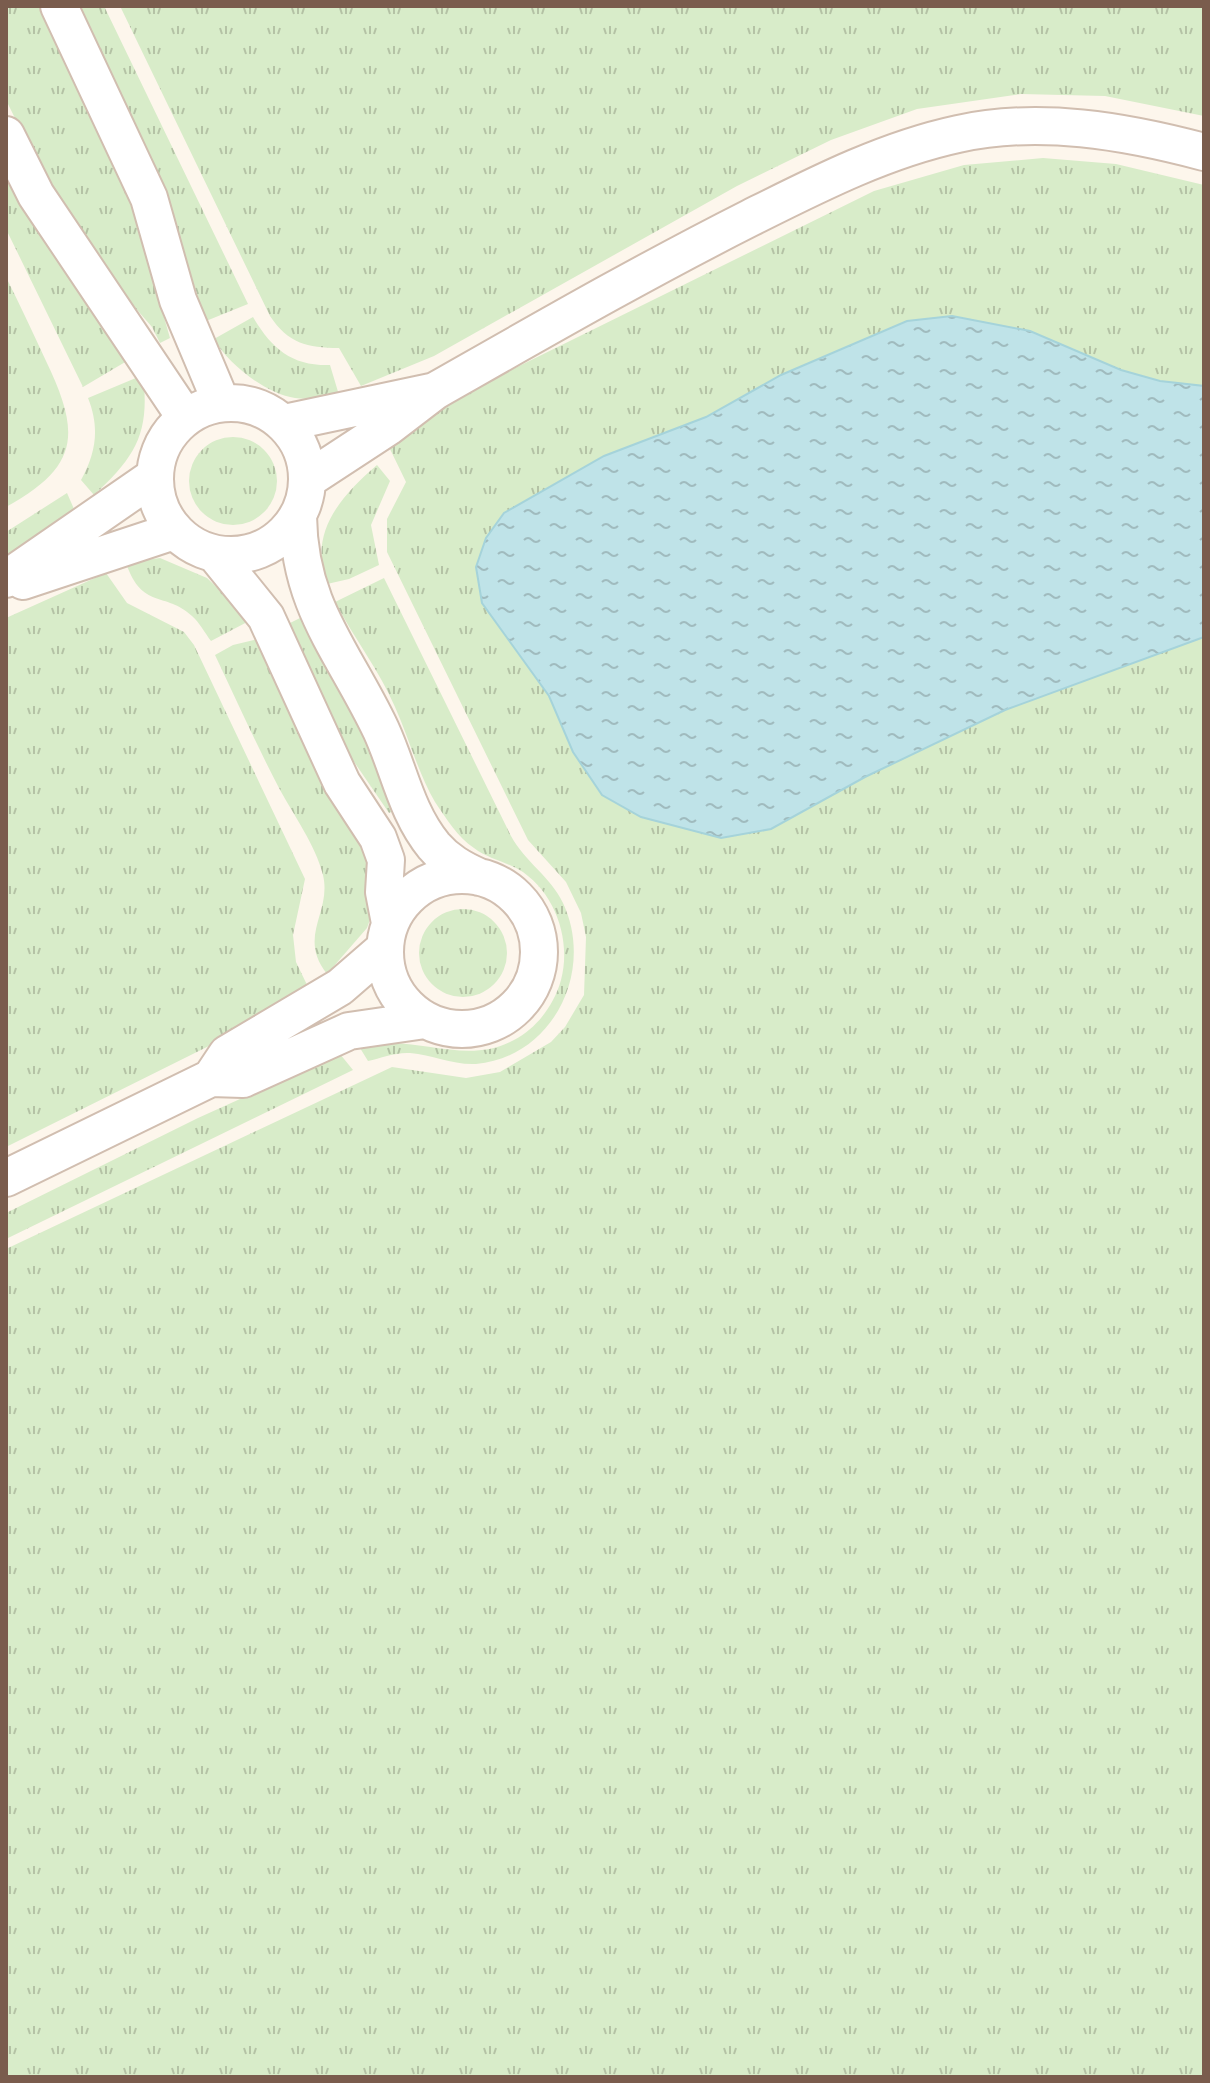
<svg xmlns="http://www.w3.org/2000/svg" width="1210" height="2083" viewBox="0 0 1210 2083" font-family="Jost,sans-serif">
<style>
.grass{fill:url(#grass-tufts)}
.water{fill:url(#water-ripples);stroke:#a5d3da;stroke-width:2}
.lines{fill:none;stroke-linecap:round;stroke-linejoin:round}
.street-casing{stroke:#d1beb0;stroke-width:40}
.street{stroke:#fff;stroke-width:36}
</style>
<defs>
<pattern id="grass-tufts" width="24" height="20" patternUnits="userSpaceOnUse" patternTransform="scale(2)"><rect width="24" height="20" fill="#d8ecc9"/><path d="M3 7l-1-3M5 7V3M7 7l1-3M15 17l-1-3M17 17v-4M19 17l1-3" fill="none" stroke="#b4c2a5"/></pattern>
<pattern id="water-ripples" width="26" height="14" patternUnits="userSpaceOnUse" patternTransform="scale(2)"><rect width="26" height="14" fill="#bfe3e8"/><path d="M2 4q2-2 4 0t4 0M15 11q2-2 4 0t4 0" fill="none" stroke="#a0bbbe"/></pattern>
</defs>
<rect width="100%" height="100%" fill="#fdf6ec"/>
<path class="grass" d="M6,6H42L116,152L150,256L155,286L170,338L160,343L152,327L104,272L52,193L6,100Z
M78,6H104L248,304L206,321L153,162Z
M120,6H1204V116L1105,96L1021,94L917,109L831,140L737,186L434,356L361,386L339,348C307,348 288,343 270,316Z
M1043,158L1116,164L1204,185V2077H6V1249L392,1067L466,1078L500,1072L551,1042L565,1027L584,995L586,937L581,913L566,882L528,840L387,552V519L406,482L390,449L423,417L452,399L874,191L964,165Z
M6,175L47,245L132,358L83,387L6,229Z
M6,277C20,305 33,333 46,361C80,432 81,466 6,507Z
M253,317C272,349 292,366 330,365L339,395C324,397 309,400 295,398C266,394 228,364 214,339Z
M143,375C150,433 136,456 94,495L81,480C96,453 100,428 88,398Z
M189 481a44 44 0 1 1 88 0a44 44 0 1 1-88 0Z
M377,465L390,481L371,525L379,565L349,579L327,584C308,533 340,497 377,465Z
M67,493L74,509L6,558V532Z
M160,558L207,578L251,620L211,641C205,633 199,622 192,616C165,591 142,610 126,563Z
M106,573L127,603L184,632L194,645L305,879L293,935L296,962L309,989L227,1037L6,1147V618Z
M384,578L511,836C525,862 551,877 563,903C595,971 553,1057 476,1064C452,1065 433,1055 410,1053C396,1052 381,1058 368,1061L360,1048C413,1031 463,1068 514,1040C537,1028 554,1005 561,980C572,939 554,890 518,869C503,861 487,858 474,848C458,838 446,818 435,802C418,773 409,738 395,707C379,670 354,638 335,602Z
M302,617L333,667L399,808L389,813L346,750L321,703L290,623Z
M258,639L358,818L377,900L367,928L327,974C297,936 332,913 323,875C315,844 294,816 279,788C256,744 236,699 215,655L233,645Z
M419 953a44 44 0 1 1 88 0a44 44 0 1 1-88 0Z
M340,1054L353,1070L6,1239V1213L198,1118Z"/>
<path class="water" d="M952,316L1030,331L1121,370L1160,381L1204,386V637L1005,710L865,777L771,829L721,838L641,817L602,795L573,752L549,696L482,603L476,567L486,538L504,513L604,456L706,417L781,375L907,321Z"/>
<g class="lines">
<g class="street-casing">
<path id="street" d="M59,6L149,198L178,300L221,402
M6,135L36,195L185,417
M435,391C539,332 643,272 750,218C816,185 884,150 958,134C1039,116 1125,131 1204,152
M155 479a76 76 0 1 1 152 0a76 76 0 1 1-152 0Z
M284,423L435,391L388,427L307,480
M298,516C299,607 344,652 381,730C399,769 406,812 434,846C447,861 461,869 479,877
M215,554L266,617L342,783L378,838L386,860L384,892L390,923
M6,579L155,476
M23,581L174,531
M385 952a77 77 0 1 1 154 0a77 77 0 1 1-154 0Z
M211,1078L227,1054L340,987L385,948
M6,1178L211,1078L243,1079L349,1031L425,1020"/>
</g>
<use href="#street" class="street"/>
</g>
<rect width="1210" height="2083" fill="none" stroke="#7a5c4d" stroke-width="16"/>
</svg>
